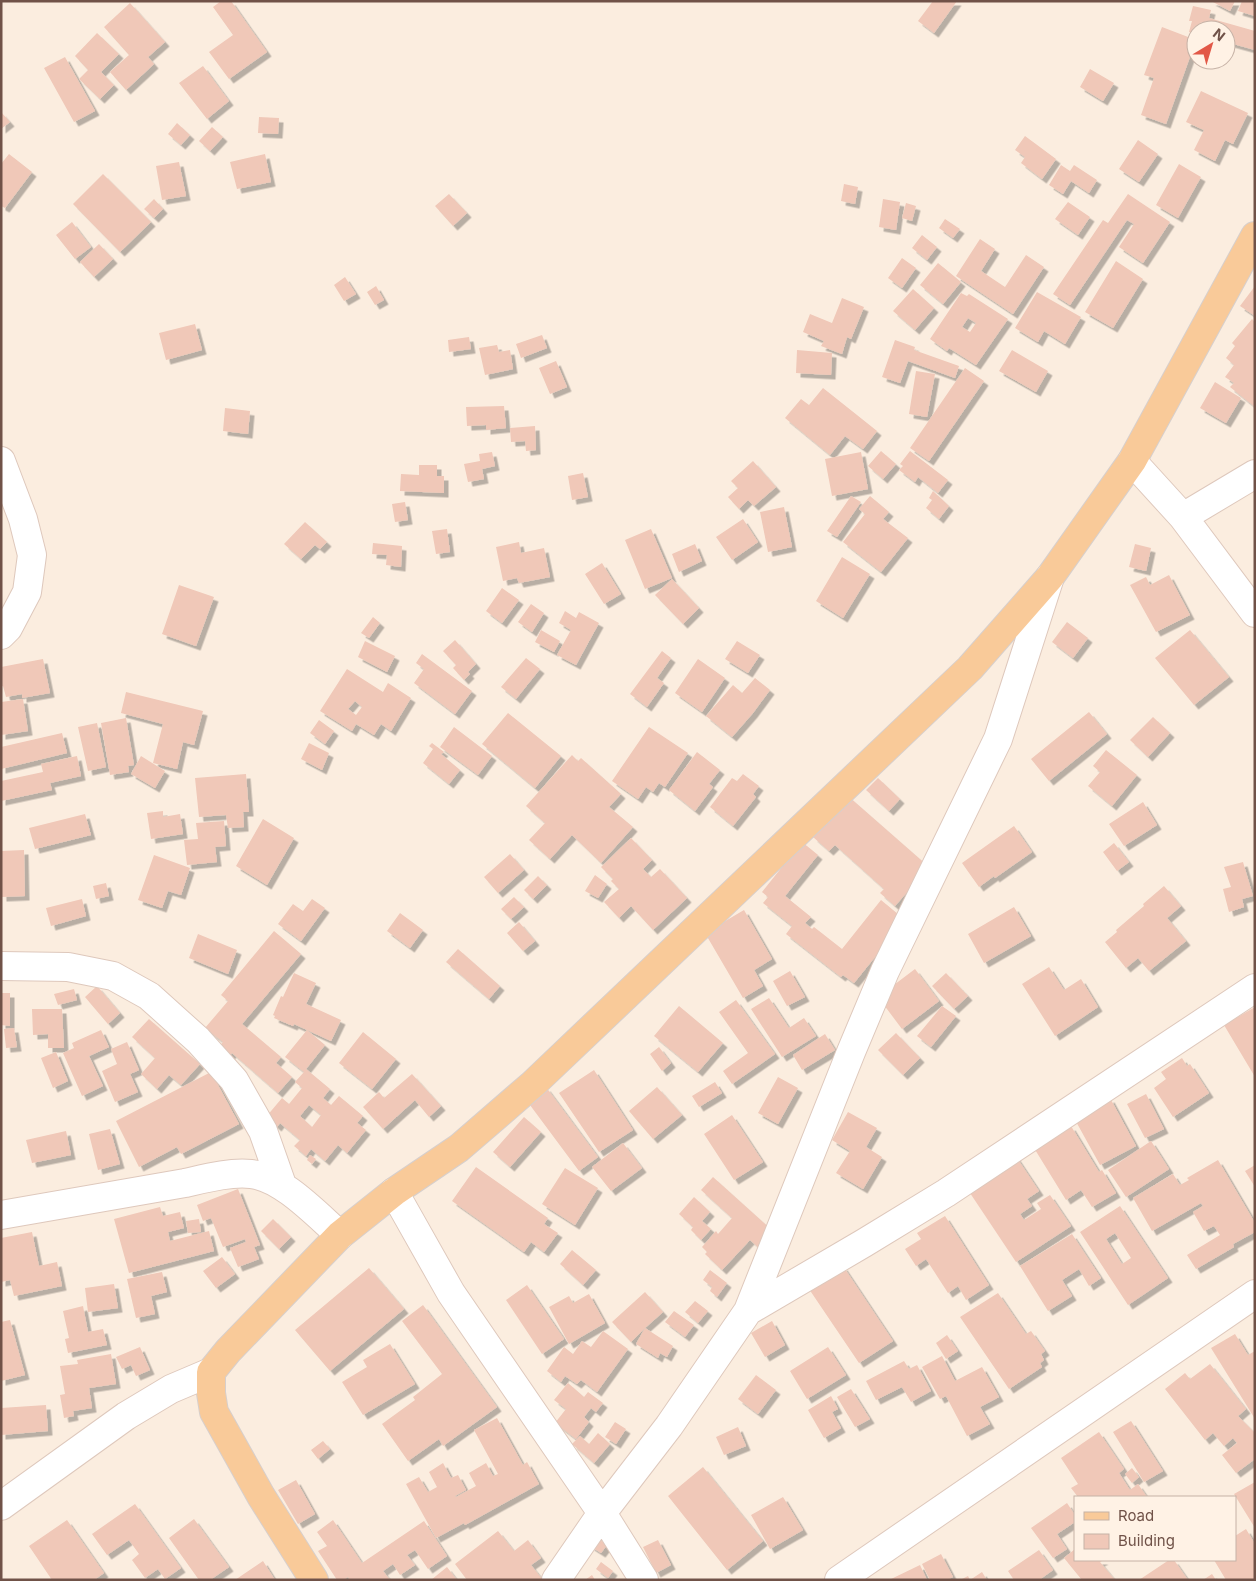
<svg xmlns="http://www.w3.org/2000/svg" width="1256" height="1581" viewBox="0 0 1256 1581" font-family="Inter,sans-serif">
<style>
.building{fill:#f0c8b8;fill-rule:evenodd;filter:url(#shadow)}
.lines{fill:none;stroke-linecap:round;stroke-linejoin:round}
.minor-casing{stroke:#dec8bc;stroke-width:30}
.major-casing{stroke:#d7cfcc;stroke-width:30}
.minor{stroke:#fff;stroke-width:28}
.major{stroke:#f9ca99;stroke-width:28}
</style>
<defs>
<filter id="shadow"><feDropShadow dx="4.5" dy="4.5" stdDeviation="0" flood-color="#0004"/></filter>
</defs>
<rect width="100%" height="100%" fill="#fbeddf"/>
<path class="building" d="M221,1H231L267,52L229,79L209,52L233,35L213,7Z
M933,1H957L934,33L918,21Z
M1211,1H1235L1230,11Z
M1242,1H1255V16L1238,11Z
M130,3L165,42L148,57L154,64L126,90L110,72L129,55L104,27Z
M1193,6L1211,10L1209,18L1255,31V50L1226,42V30H1196V34L1189,32L1192,21H1189Z
M1162,27L1196,40L1166,124L1141,115L1154,78L1144,75Z
M97,33L119,54L101,72L114,85L100,99L79,79L88,70L75,56Z
M65,57L95,111L74,122L44,68Z
M203,66L229,101L207,119L179,83Z
M1090,69L1114,83L1103,101L1080,87Z
M1201,91L1248,113L1233,144L1225,140L1215,161L1194,150L1204,130L1186,122Z
M1,112L10,122L1,129Z
M259,117L279,118L278,134L258,133Z
M177,123L190,135L181,145L168,134Z
M212,127L223,137L210,151L199,141Z
M1025,136L1056,159L1042,179L1021,163L1025,157L1015,150Z
M1138,140L1158,154L1139,182L1119,169Z
M9,154L32,172L5,208L1,206V164Z
M265,154L271,182L237,189L230,162Z
M179,162L186,196L162,200L156,166Z
M1179,164L1201,177L1178,218L1156,205Z
M1061,165L1070,171L1074,165L1097,180L1089,193L1071,181L1063,194L1049,185Z
M103,174L151,222L120,252L73,204Z
M844,184L858,187L855,204L841,201Z
M449,194L467,213L453,226L435,206Z
M1128,194L1170,222L1143,263L1119,247L1134,224L1127,220L1070,305L1053,294L1103,220L1108,223Z
M154,199L163,209L154,218L144,209Z
M883,199L900,202L896,230L879,227Z
M1068,202L1090,217L1078,235L1055,219Z
M906,203L916,206L912,221L902,218Z
M945,219L960,229L953,238L939,228Z
M72,222L91,247L75,259L56,235Z
M922,235L937,247L927,260L912,248Z
M980,239L995,249L981,271L1005,287L1026,255L1044,267L1013,314L956,276Z
M99,244L113,259L94,277L80,262Z
M902,258L916,268L902,288L888,278Z
M1116,261L1143,279L1113,328L1085,312Z
M938,263L961,282L943,304L920,285Z
M345,277L356,294L344,301L334,285Z
M376,286L384,300L375,305L367,292Z
M1255,286V316L1240,306Z
M913,289L934,308L915,330L893,311Z
M1037,292L1081,317L1065,344L1044,331L1038,342L1015,328Z
M961,293L967,296L969,294L1008,319L976,365L949,348L947,351L930,339ZM968,318L976,323L970,332L962,327Z
M842,298L864,307L851,339L847,337L842,354L821,346L824,341L803,332L810,314L832,323Z
M1252,319L1255,322V407L1230,387L1234,383L1225,377L1234,365L1226,358L1235,346L1232,343Z
M195,324L202,350L166,360L159,333Z
M542,335L547,348L521,358L516,344Z
M469,337L471,349L449,352L448,340Z
M895,340L915,347L914,350L959,366L955,378L908,361L900,383L882,377Z
M497,345L499,352L510,350L513,369L485,375L479,348Z
M797,350L832,353L831,375L796,373Z
M1012,350L1048,371L1036,392L999,371Z
M556,361L567,387L550,394L539,368Z
M965,368L984,381L929,461L910,448Z
M916,371L935,374L927,417L909,414Z
M1215,382L1241,398L1226,423L1200,408Z
M823,388L877,431L863,449L845,436L830,455L785,418L801,399L809,405Z
M504,406L506,428L486,430V425L467,426L466,407Z
M225,408L250,411L248,434L223,431Z
M535,426L536,450L526,451L525,441L511,442L510,428Z
M881,451L896,464L883,479L868,466Z
M910,451L948,480L938,493L918,477L915,482L899,470L903,466L900,464Z
M492,452L495,466L482,469L484,479L468,482L464,464L480,461L479,454Z
M861,452L868,489L832,496L825,459Z
M753,461L776,487L754,506L748,500L739,509L728,497L738,488L731,481Z
M419,465H437V476H444V493L400,491L401,474L419,475Z
M583,473L588,497L572,500L568,476Z
M933,491L949,506L939,519L926,508L932,500L929,498Z
M851,496L861,502L837,537L827,531Z
M870,496L889,512L883,519L908,538L881,572L843,542L865,514L859,509Z
M405,502L408,520L395,522L392,504Z
M784,507L792,547L768,552L760,512Z
M743,519L758,542L732,560L716,537Z
M305,522L327,542L320,549L315,545L301,559L284,544Z
M447,529L450,552L436,554L432,531Z
M651,529L672,578L645,589L625,540Z
M519,542L521,553L544,548L550,577L519,583L517,578L503,581L496,547Z
M373,543L402,546L401,567L386,565L387,555L372,554Z
M695,544L702,561L679,572L672,554Z
M1135,544L1151,548L1146,571L1129,567Z
M842,557L870,574L843,618L816,601Z
M602,563L621,594L604,604L585,574Z
M1169,575L1190,615L1156,632L1130,585L1146,577L1150,585Z
M672,579L699,608L683,624L655,595Z
M179,585L214,597L196,646L162,634Z
M502,588L519,600L502,623L486,611Z
M531,604L544,613L532,632L518,622Z
M565,611L576,618L579,612L599,623L576,665L557,655L571,630L559,623Z
M373,617L380,623L369,638L361,633Z
M1067,622L1088,638L1073,658L1052,642Z
M541,630L560,641L554,652L535,642Z
M1190,630L1229,677L1194,705L1155,658Z
M455,640L476,664L468,672L470,674L464,680L453,668L456,665L443,651Z
M365,641L395,656L387,672L358,657Z
M737,641L760,655L748,673L725,659Z
M662,651L671,658L657,678L664,683L647,707L630,694Z
M422,654L472,691L455,714L414,683L424,669L416,663Z
M526,658L540,669L516,699L501,687Z
M43,659L50,693L22,698V694L6,697L3,686L1,687V667Z
M698,659L725,678L702,712L675,693Z
M347,669L383,692L388,683L411,698L391,731L381,724L374,735L356,724L352,731L320,711ZM355,701L362,707L356,715L348,709Z
M755,678L770,690L753,713L732,737L706,716L733,685L742,693Z
M126,692L203,711L194,745L183,742L177,769L153,763L163,724L121,713Z
M23,699L28,731L1,735V702Z
M1089,712L1107,734L1049,781L1031,759Z
M508,713L561,756L535,788L482,744Z
M1153,717L1170,733L1148,757L1130,740Z
M126,718L134,765L128,766L129,772L110,775L101,723Z
M319,720L334,731L325,744L310,733Z
M97,723L106,767L88,771L78,727Z
M454,727L492,756L478,775L440,747Z
M649,727L688,753L665,787L659,783L653,792L646,787L638,799L612,781Z
M62,733L67,753L1,769V747Z
M309,743L329,753L322,770L301,759Z
M432,743L444,752L441,754L460,770L449,784L423,763L433,749L429,746Z
M1106,750L1137,775L1112,806L1088,786L1100,772L1093,766Z
M697,752L720,770L709,784L713,787L695,811L669,790Z
M572,755L578,761L581,758L621,794L609,807L633,827L601,863L572,835L550,859L529,840L545,823L526,806Z
M77,756L81,776L50,783L52,790L1,801V781L43,772L41,764Z
M141,756L165,771L155,788L131,774Z
M246,774L249,812H243L244,827L228,828L226,815L199,817L195,778Z
M743,774L759,786L753,794L756,797L733,826L710,807L732,778L737,781Z
M878,778L900,799L889,811L866,790Z
M848,796L929,867L895,906L880,893L884,889L835,845L829,851L813,837Z
M1143,802L1157,825L1124,846L1109,824Z
M163,811V817L180,814L183,834L151,839L147,813Z
M85,814L91,835L35,849L29,828Z
M263,819L294,838L267,885L236,866Z
M224,821L226,846L215,847L217,862L187,865L184,840L198,839L196,823Z
M1014,826L1032,852L995,878L994,876L979,887L962,863Z
M631,838L652,860L643,869L651,877L660,869L687,898L653,930L631,906L619,918L604,902L619,889L611,881L613,879L601,867Z
M802,842L818,855L785,896L811,917L805,923L812,929L814,927L842,949L881,900L905,920L854,983L843,975L841,977L786,934L792,926L763,903L768,897L762,892Z
M1114,843L1129,862L1117,871L1103,852Z
M24,850L25,896L2,897L1,851Z
M510,854L524,870L498,893L484,877Z
M154,855L190,868L181,895L168,891L162,908L138,900Z
M1243,862L1253,896L1242,899L1244,907L1229,912L1223,889L1231,887L1224,867Z
M595,875L607,884L598,898L585,891Z
M538,876L547,885L533,899L524,890Z
M106,883L109,896L96,899L93,886Z
M1164,886L1181,906L1167,918L1186,941L1149,971L1138,958L1126,968L1105,942L1117,932L1116,930L1144,906L1143,904Z
M514,897L524,907L511,919L501,909Z
M82,899L86,916L51,926L46,908Z
M312,899L325,908L301,941L278,924L293,904L303,911Z
M1014,907L1031,936L984,963L968,934Z
M744,910L772,959L754,970L763,986L743,998L705,933Z
M400,913L423,930L410,948L387,931Z
M519,922L535,941L523,951L507,933Z
M274,931L301,954L242,1024L281,1057L276,1063L292,1077L278,1093L232,1053L228,1058L217,1049L223,1042L205,1028L228,1001L221,995Z
M198,934L237,950L228,974L189,958Z
M458,949L500,986L489,999L446,962Z
M1049,967L1064,990L1081,979L1098,1007L1055,1036L1022,984Z
M915,969L939,1001L902,1029L878,997Z
M790,971L805,997L787,1006L773,981Z
M294,973L316,983L306,1004L341,1020L331,1041L294,1024L293,1026L274,1018L275,1016L273,1015L281,996L283,997Z
M946,973L968,996L954,1009L932,986Z
M97,986L120,1013L108,1024L85,997Z
M74,989L77,1000L58,1005L54,994Z
M1,993H10V1026L1,1025Z
M769,998L789,1028L804,1018L816,1036L782,1057L751,1009Z
M736,1000L775,1054L732,1084L723,1071L748,1053L719,1012Z
M679,1006L723,1043L698,1072L654,1036Z
M942,1006L956,1016L931,1047L917,1036Z
M1255,1007V1077L1224,1025Z
M32,1009H62L64,1048H48V1034L33,1035Z
M149,1019L200,1064L181,1085L169,1075L157,1089L141,1074L155,1058L132,1037Z
M14,1028L17,1047L6,1048L4,1029Z
M101,1030L109,1047L89,1056L103,1086L82,1096L63,1053L74,1048L72,1043Z
M307,1030L325,1045L306,1069L330,1089L323,1098L331,1105L339,1096L363,1116L357,1123L366,1130L347,1153L338,1145L325,1161L311,1149L306,1156L294,1146L300,1140L280,1123L277,1127L266,1117L282,1098L289,1104L302,1088L295,1082L304,1072L285,1057ZM309,1105L321,1115L312,1127L300,1116Z
M363,1032L396,1059L372,1089L339,1063Z
M896,1033L920,1058L903,1075L878,1050Z
M825,1034L835,1050L802,1070L793,1055Z
M127,1042L139,1070L130,1074L138,1092L115,1102L102,1071L117,1064L111,1049Z
M659,1047L671,1063L662,1071L650,1054Z
M56,1052L68,1081L53,1088L41,1058Z
M1182,1058L1187,1066L1190,1064L1209,1093L1173,1117L1154,1088L1166,1079L1161,1072Z
M594,1070L633,1130L599,1152L559,1093Z
M211,1072L239,1124L181,1154L177,1147L139,1167L116,1121Z
M412,1074L441,1106L429,1117L415,1100L383,1129L363,1107L379,1092L384,1098Z
M778,1077L798,1088L778,1124L758,1113Z
M715,1082L722,1093L699,1107L692,1096Z
M546,1087L598,1157L579,1171L527,1101Z
M657,1087L682,1115L653,1139L629,1111Z
M1146,1094L1164,1129L1145,1138L1127,1104Z
M1110,1098L1136,1146L1100,1165L1074,1118Z
M848,1112L877,1128L866,1147L882,1157L863,1189L836,1173L850,1151L832,1140Z
M732,1115L763,1162L734,1180L704,1134Z
M524,1117L541,1132L510,1167L493,1152Z
M1071,1126L1099,1172L1102,1170L1116,1193L1092,1207L1081,1190L1066,1200L1034,1148Z
M110,1129L120,1164L98,1170L89,1134Z
M66,1131L71,1155L32,1163L26,1140Z
M1151,1141L1169,1169L1126,1197L1108,1170Z
M623,1143L642,1168L611,1191L592,1167Z
M310,1155L316,1159L312,1164L307,1160Z
M1015,1155L1039,1191L1027,1199L1032,1206L1020,1214L1024,1220L1041,1209L1037,1203L1050,1195L1071,1226L1016,1262L966,1187Z
M1218,1160L1255,1223V1232L1233,1244L1234,1247L1196,1269L1187,1255L1220,1235L1214,1226L1204,1231L1193,1212L1203,1206L1201,1203L1152,1231L1133,1198L1173,1174L1180,1185L1189,1180L1187,1178Z
M1255,1165V1187L1245,1171Z
M476,1167L548,1218L544,1224L558,1233L544,1252L531,1242L524,1252L452,1201Z
M565,1168L598,1188L575,1225L542,1204Z
M713,1177L774,1232L759,1248L750,1240L722,1270L705,1254L707,1252L702,1247L716,1231L718,1234L732,1218L701,1190Z
M238,1189L260,1245L254,1247L259,1259L238,1267L230,1248L246,1242L245,1239L223,1247L211,1218L203,1221L197,1205Z
M694,1197L710,1212L702,1221L711,1229L701,1240L691,1230L693,1227L679,1214Z
M1120,1206L1168,1278L1128,1305L1080,1232ZM1115,1233L1131,1258L1122,1264L1106,1239Z
M160,1207L163,1216L180,1212L184,1228L168,1232L170,1241L209,1231L214,1251L129,1273L114,1219Z
M945,1216L989,1285L966,1300L958,1286L948,1293L926,1259L916,1266L905,1249L921,1239L917,1233Z
M199,1219L201,1232L188,1233L186,1221Z
M273,1219L291,1237L279,1249L261,1231Z
M32,1232L39,1266L57,1262L62,1286L14,1296L10,1280L1,1282V1238Z
M1072,1234L1101,1278L1089,1286L1079,1269L1062,1280L1072,1296L1048,1311L1020,1266Z
M572,1250L596,1270L583,1285L560,1264Z
M222,1257L235,1274L216,1288L203,1271Z
M843,1266L893,1341L859,1363L809,1289Z
M369,1268L404,1309L330,1371L295,1330Z
M710,1270L727,1283L717,1297L710,1291L712,1287L703,1280Z
M162,1272L167,1292L151,1296L155,1314L136,1318L127,1279Z
M114,1284L118,1308L88,1312L85,1288Z
M527,1285L564,1339L542,1354L506,1300Z
M645,1292L663,1312L645,1328L673,1346L667,1357L660,1353L658,1358L636,1344L645,1328L631,1342L612,1322Z
M998,1293L1026,1334L1031,1331L1045,1351L1041,1354L1044,1360L1040,1363L1042,1367L1009,1389L960,1317Z
M589,1294L605,1323L569,1344L549,1307L569,1296L573,1303Z
M695,1301L708,1311L698,1323L685,1312Z
M423,1305L497,1407L443,1446L439,1439L408,1461L382,1424L415,1400L413,1397L442,1374L402,1321Z
M83,1306L88,1332L103,1329L107,1345L68,1353L65,1339L69,1338L63,1311Z
M674,1311L694,1325L685,1337L665,1322Z
M10,1320L25,1375L1,1381V1322Z
M772,1321L785,1345L765,1357L751,1333Z
M603,1331L628,1349L597,1392L581,1380L577,1384L565,1376L561,1382L547,1371L564,1347L573,1354L582,1341L591,1347Z
M1235,1334L1248,1355L1255,1351V1419L1211,1348Z
M947,1335L958,1351L946,1359L936,1343Z
M390,1344L415,1384L363,1415L342,1382L367,1367L363,1360Z
M140,1347L150,1370L136,1376L131,1365L122,1369L116,1357Z
M828,1347L846,1375L807,1399L790,1371Z
M111,1354L116,1384L89,1388L92,1408L73,1411L74,1416L64,1418L60,1395L65,1394L60,1366L78,1364L77,1360Z
M942,1356L955,1381L982,1367L999,1397L980,1407L990,1424L967,1436L946,1396L940,1399L922,1367Z
M904,1361L909,1369L917,1365L931,1391L911,1402L902,1387L876,1400L866,1381Z
M1210,1364L1246,1409L1238,1416L1255,1433V1459L1236,1473L1222,1455L1237,1443L1233,1438L1224,1446L1213,1433L1205,1440L1165,1389L1185,1373L1190,1379Z
M756,1375L776,1390L758,1414L738,1399Z
M568,1383L584,1397L588,1392L603,1403L596,1412L591,1408L584,1417L589,1422L576,1439L555,1423L566,1409L554,1400Z
M851,1389L870,1419L855,1427L837,1397Z
M831,1396L838,1409L832,1412L841,1428L824,1438L808,1410Z
M46,1405L48,1431L1,1435V1408Z
M497,1418L523,1465L527,1462L539,1484L465,1525L464,1523L436,1538L406,1484L419,1477L428,1492L437,1487L429,1472L443,1463L451,1478L458,1475L466,1490L455,1496L456,1497L476,1486L469,1473L486,1463L493,1476L498,1474L474,1430Z
M1131,1421L1163,1471L1144,1482L1113,1432Z
M615,1422L626,1429L616,1444L605,1437Z
M738,1427L746,1446L724,1455L716,1437Z
M1099,1432L1124,1469L1119,1473L1130,1490L1138,1484L1147,1497H1078L1071,1488L1078,1484L1061,1458Z
M598,1433L610,1444L594,1463L572,1444L580,1436L589,1444Z
M323,1441L330,1449L318,1459L311,1450Z
M703,1467L763,1541L727,1570L668,1496Z
M1132,1468L1139,1477L1132,1483L1125,1474Z
M296,1480L315,1514L298,1524L278,1490Z
M1255,1482V1528L1234,1494Z
M783,1497L803,1530L770,1549L751,1515Z
M1067,1503L1075,1515V1522L1057,1534L1067,1549L1053,1558L1031,1528Z
M135,1504L181,1568L165,1579L158,1569L145,1578L132,1560L139,1554L129,1540L107,1555L92,1534Z
M194,1519L229,1567L210,1580H199L169,1538Z
M67,1520L104,1573L94,1580H52L29,1546Z
M333,1520L362,1563L424,1521L447,1556L428,1569L415,1550L407,1555L415,1565L400,1575L393,1564L383,1571L390,1580H350L348,1577L343,1580H337L318,1551L327,1546L317,1532Z
M1246,1529L1255,1544V1580H1226L1214,1560H1235V1536Z
M498,1531L514,1551L528,1540L541,1558L531,1565L542,1579L467,1580L455,1564Z
M596,1537L607,1545L601,1553L590,1546Z
M658,1540L671,1565L656,1573L643,1547Z
M1075,1549V1560H1104L1100,1562L1115,1580H1082L1064,1558Z
M1039,1550L1053,1570L1039,1580H1014L1008,1571Z
M941,1554L953,1577L946,1580H930L922,1564Z
M1169,1560H1174L1188,1580H1139Z
M263,1561L275,1580H235Z
M601,1562L613,1571L608,1578L596,1569Z
M920,1565L927,1580H889Z
M447,1567L457,1580H431Z
M982,1572L987,1580H960L968,1576L970,1580Z
M1212,1574L1216,1580H1203Z
M592,1575L595,1580H585Z"/>
<g class="lines">
<g class="minor-casing">
<path id="minor" d="M1,461L23,519L32,555L27,592L8,628L1,635
M1132,461L1183,517L1255,613
M1183,517L1255,474
M1,966L68,967L113,976L149,996L198,1040L234,1080L263,1131L282,1185
M394,1192L451,1293L602,1513L644,1580
M1,1215L185,1183C207,1178 229,1172 251,1174C282,1177 317,1215 340,1235
M748,1311L864,1243L946,1193L1255,988
M1,1506L126,1416L171,1389L211,1372
M556,1580L602,1513L669,1426L748,1311L851,1052L885,971L998,739L1050,577
M839,1580L1255,1294"/>
</g>
<g class="major-casing">
<path id="major" d="M314,1580L261,1496L214,1412L211,1393V1372L228,1351L340,1235L394,1192L459,1148L533,1084L970,668L1050,577L1132,461L1255,236"/>
</g>
<use href="#minor" class="minor"/>
<use href="#major" class="major"/>
</g>
<rect width="1256" height="1581" fill="none" stroke="#705248" stroke-width="5"/>
<rect x="1074" y="1496" width="162" height="65" fill="#fff2e5" stroke="#c6b2a6"/>
<rect x="1084" y="1512" width="25" height="8" fill="#f9ca99" stroke="#c6b2a6"/>
<text x="1118" y="1521" font-size="15" fill="#705248">Road</text>
<rect x="1084" y="1534" width="25" height="15" fill="#f0c8b8" stroke="#c6b2a6"/>
<text x="1118" y="1546" font-size="15" fill="#705248">Building</text>
<g transform="translate(1211 45) rotate(38)"><circle r="24" fill="#fff2e5" stroke="#c6b2a6"/>
<path d="M0-4L9 19L0 12L-9 19Z" fill="#e25847"/>
<text y="-8" font-size="14" font-weight="bold" text-anchor="middle" fill="#705248">N</text>
</g>
</svg>
